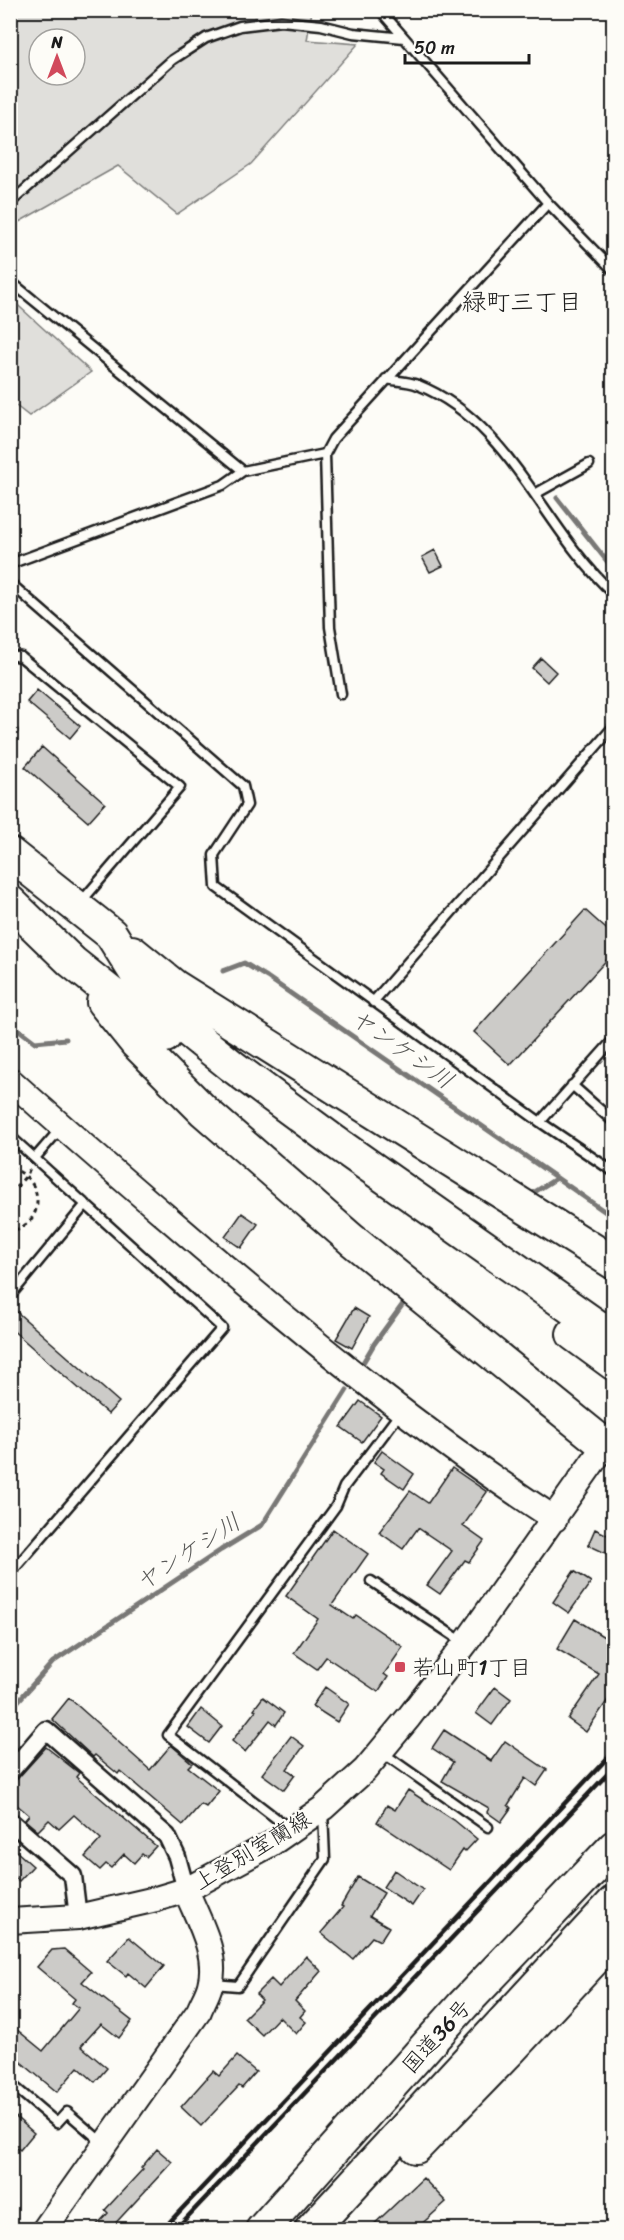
<svg xmlns="http://www.w3.org/2000/svg" width="624" height="2240" viewBox="0 0 624 2240" font-family="Sriracha,'Klee One',sans-serif">
<style>
.green{fill:#e0dfdb;stroke:#7e7e7c;stroke-width:1.5;fill-rule:evenodd}
.lines{fill:none;stroke-linecap:round;stroke-linejoin:round}
.stream{stroke:#797876;stroke-width:5}
.building{fill:#cccbc8;stroke:#1c1c1c;stroke-width:1.5}
.lane-casing{stroke:#1c1c1c;stroke-width:13}
.street-casing{stroke:#1c1c1c;stroke-width:21}
.secondary-casing{stroke:#1c1c1c;stroke-width:28}
.highway-casing{stroke:#1c1c1c;stroke-width:36}
.path{stroke:#1c1c1c;stroke-width:3;stroke-dasharray:4.5 4.5;stroke-linecap:butt}
.lane{stroke:#fdfcf7;stroke-width:8}
.street{stroke:#fdfcf7;stroke-width:16}
.secondary{stroke:#fdfcf7;stroke-width:24}
.highway{stroke:#fdfcf7;stroke-width:32}
.rail{stroke:#1c1c1c;stroke-width:4.5}
.poi-dot{fill:#d1495b;stroke:#fdfcf7;stroke-width:2}
.labels{text-anchor:middle;stroke-width:5;stroke-linejoin:round;paint-order:stroke}
.poi-label{font-size:22px;fill:#1c1c1c;stroke:#fdfcf7;text-anchor:start}
.street-label{font-size:22px;fill:#1c1c1c;stroke:#fdfcf7}
.neighbourhood-label{font-size:24px;fill:#1c1c1c;stroke:#fdfcf7}
.water-label{font-size:24px;font-style:italic;fill:#5a5a58;stroke:#fdfcf7}
</style>
<rect width="100%" height="100%" fill="#fdfcf7"/>
<filter id="ink" filterUnits="userSpaceOnUse"><feTurbulence type="fractalNoise" baseFrequency=".0167" numOctaves="2"/><feDisplacementMap in="SourceGraphic" scale="12" xChannelSelector="R" yChannelSelector="G"/><feConvolveMatrix kernelMatrix="1 2 1 2 8 2 1 2 1" color-interpolation-filters="sRGB"/></filter>
<g filter="url(#ink)">
<path class="green" d="M11,11H312L307,40L358,44L251,164L177,214L118,166L19,222L11,215ZM39,39H75V75H39Z
M10,298L91,372L29,416L11,402Z"/>
<g class="lines">
<path class="stream" d="M557,498L614,570
M223,971L244,963L267,977L557,1178
M10,1023L35,1042L66,1039
M533,1193L557,1178L614,1218
M361,1366L374,1344L403,1304
M10,1710L53,1662L221,1550L262,1525L347,1390"/>
</g>
<path class="building" d="M435,550L443,566L430,572L422,557Z
M541,658L556,672L547,682L532,668Z
M37,690L80,726L70,738L27,702Z
M42,747L105,803L88,822L25,767Z
M585,910L614,936V952L510,1065L474,1032Z
M242,1213L258,1224L241,1248L225,1237Z
M10,1306L119,1402L108,1414L10,1328Z
M354,1308L369,1317L352,1348L336,1339Z
M360,1401L381,1416L362,1442L341,1427Z
M382,1451L414,1474L404,1489L381,1473L384,1469L374,1462Z
M452,1468L487,1492L463,1526L484,1541L469,1562L465,1560L440,1594L427,1585L452,1551L418,1528L403,1549L379,1532L410,1491L428,1503Z
M333,1529L368,1554L332,1605L353,1619L356,1615L403,1647L384,1674L388,1677L378,1692L326,1657L317,1669L294,1653L318,1619L286,1596Z
M595,1529L614,1538V1557L588,1545Z
M574,1571L591,1582L569,1613L553,1602Z
M575,1619L614,1643V1691L586,1732L568,1719L599,1674L557,1649Z
M325,1687L349,1704L337,1722L312,1706Z
M495,1687L511,1699L492,1725L476,1713Z
M263,1697L284,1713L276,1725L270,1720L245,1752L232,1741L256,1710L254,1709Z
M69,1698L150,1770L171,1745L192,1763L188,1767L219,1791L206,1807L201,1804L183,1825L120,1771L118,1774L95,1755L93,1757L52,1719Z
M201,1709L222,1726L209,1743L188,1727Z
M444,1730L491,1761L505,1741L547,1770L536,1786L525,1778L508,1805L511,1808L501,1822L487,1812L489,1808L442,1781L453,1762L432,1748Z
M291,1736L304,1746L287,1769L295,1775L284,1790L262,1774Z
M46,1747L79,1773L76,1777L156,1846L146,1857L142,1854L134,1863L124,1854L111,1868L106,1864L100,1870L85,1857L101,1839L74,1815L59,1829L49,1820L38,1831L25,1820L29,1815L10,1799V1787Z
M408,1790L454,1820L477,1839L465,1852L463,1850L449,1870L377,1822L387,1805L395,1810Z
M16,1851L33,1866L19,1881L10,1873V1857Z
M394,1870L423,1890L412,1906L383,1887Z
M358,1877L384,1893L370,1916L389,1927L380,1941L372,1937L353,1959L321,1933L343,1907L341,1906Z
M129,1937L164,1966L146,1988L128,1973L126,1976L107,1961Z
M64,1949L91,1972L82,1982L132,2021L119,2038L101,2024L81,2046L107,2068L95,2082L78,2067L57,2092L10,2053V2024L43,2051L79,2008L72,2003L75,1999L37,1967L52,1950Z
M306,1956L321,1971L295,2001L305,2011L300,2017L306,2022L296,2034L279,2017L262,2035L244,2018L262,2000L256,1994L271,1979L279,1987Z
M237,2056L256,2072L242,2088L239,2086L201,2126L181,2107L213,2071L219,2076Z
M10,2112L34,2133L20,2150L10,2142Z
M157,2149L172,2162L110,2229H93L108,2213L105,2210L143,2169L141,2168Z
M423,2178L446,2202L416,2229H369Z"/>
<g class="lines">
<g class="lane-casing">
<path id="lane" d="M380,10L548,203L614,271
M10,203L172,60L206,38L240,26L281,21L321,25L353,33L404,38
M10,281L243,471
M386,379C396,381 408,381 418,385C511,422 544,531 614,594
M535,494L589,464
M10,564L223,485L243,471L325,454
M10,583L243,786L247,805L214,855L216,887L540,1122L614,1172
M10,655L21,657L180,787L81,902
M341,694L330,627L325,454L333,439L548,203
M10,731H12
M373,1002L614,726
M572,1085L614,1122
M540,1122L614,1039
M10,1136L222,1328L10,1574
M35,1158L61,1128
M10,1296L86,1204
M371,1581L463,1642
M383,1753L488,1827
M290,1829L168,1735L336,1506L344,1487L400,1413
M213,1984L238,1986L325,1859L323,1811
M10,2083L57,2123L67,2112L104,2144
M338,2227L341,2230"/>
</g>
<g class="street-casing">
<path id="street" d="M10,1772L46,1730L167,1836L177,1857L186,1890
M10,1821L73,1876L78,1917"/>
</g>
<g class="secondary-casing">
<path id="secondary" d="M10,1080C74,1138 140,1194 205,1250C317,1345 431,1439 555,1519
M10,1921L78,1917L156,1899L186,1890L271,1844L323,1808L365,1770L409,1717L465,1644L605,1445
M44,2230L199,2011C202,2003 208,1994 210,1985C219,1953 197,1918 186,1890"/>
</g>
<g class="highway-casing">
<path id="highway" d="M10,854L111,934L155,1004L232,1066L335,1142L614,1338
M10,902L72,962L165,1036
M132,952L174,986L614,1263
M103,1002L136,1043L204,1111L352,1240L605,1445
M573,1334L614,1364
M416,2147L511,2049L614,1938
M262,2230L463,2005L614,1847
M311,2230L614,1902"/>
</g>
<path class="path" d="M10,1168C45,1177 47,1225 10,1231
M10,1194L27,1175L30,1168"/>
<use href="#lane" class="lane"/>
<use href="#street" class="street"/>
<use href="#secondary" class="secondary"/>
<use href="#highway" class="highway"/>
<path class="rail" d="M162,2230L614,1751
M175,2230L614,1767"/>
</g>
</g>
<rect class="poi-dot" x="394" y="1661" width="12" height="12" rx="3"/>
<g class="labels">
<g class="poi-label">
<text x="412" y="1675">若山町1丁目</text>
</g>
<g class="street-label">
<text transform="translate(252 1850) rotate(-31)" y="8">上登別室蘭線</text>
<text transform="translate(436 2036) rotate(-48)" y="8">国道36号</text>
</g>
<g class="neighbourhood-label">
<text x="522" y="310">緑町三丁目</text>
</g>
<g class="water-label">
<text transform="translate(402 1049) rotate(35)" y="8">ヤンケシ川</text>
<text transform="translate(188 1552) rotate(-33)" y="8">ヤンケシ川</text>
</g>
</g>
<rect width="624" height="2240" fill="none" stroke="#fdfcf7" stroke-width="36"/>
<rect x="18" y="18" width="588" height="2204" fill="none" stroke="#1c1c1c" stroke-width="2" filter="url(#ink)"/>
<g transform="translate(57 57)"><circle r="28" fill="#fdfcf7" stroke="#a3a29f" stroke-width="1.5"/>
<path d="M0-4.5L10 22L0 15L-10 22Z" fill="#d1495b"/>
<text y="-9" font-size="16" font-weight="bold" text-anchor="middle" fill="#1c1c1c">N</text>
</g>
<path d="M405 54v9h124v-9" fill="none" stroke="#1c1c1c" stroke-width="3"/>
<text x="414" y="54" font-size="18" fill="#1c1c1c" stroke="#fdfcf7" stroke-width="4.5" paint-order="stroke">50 m</text>
</svg>
